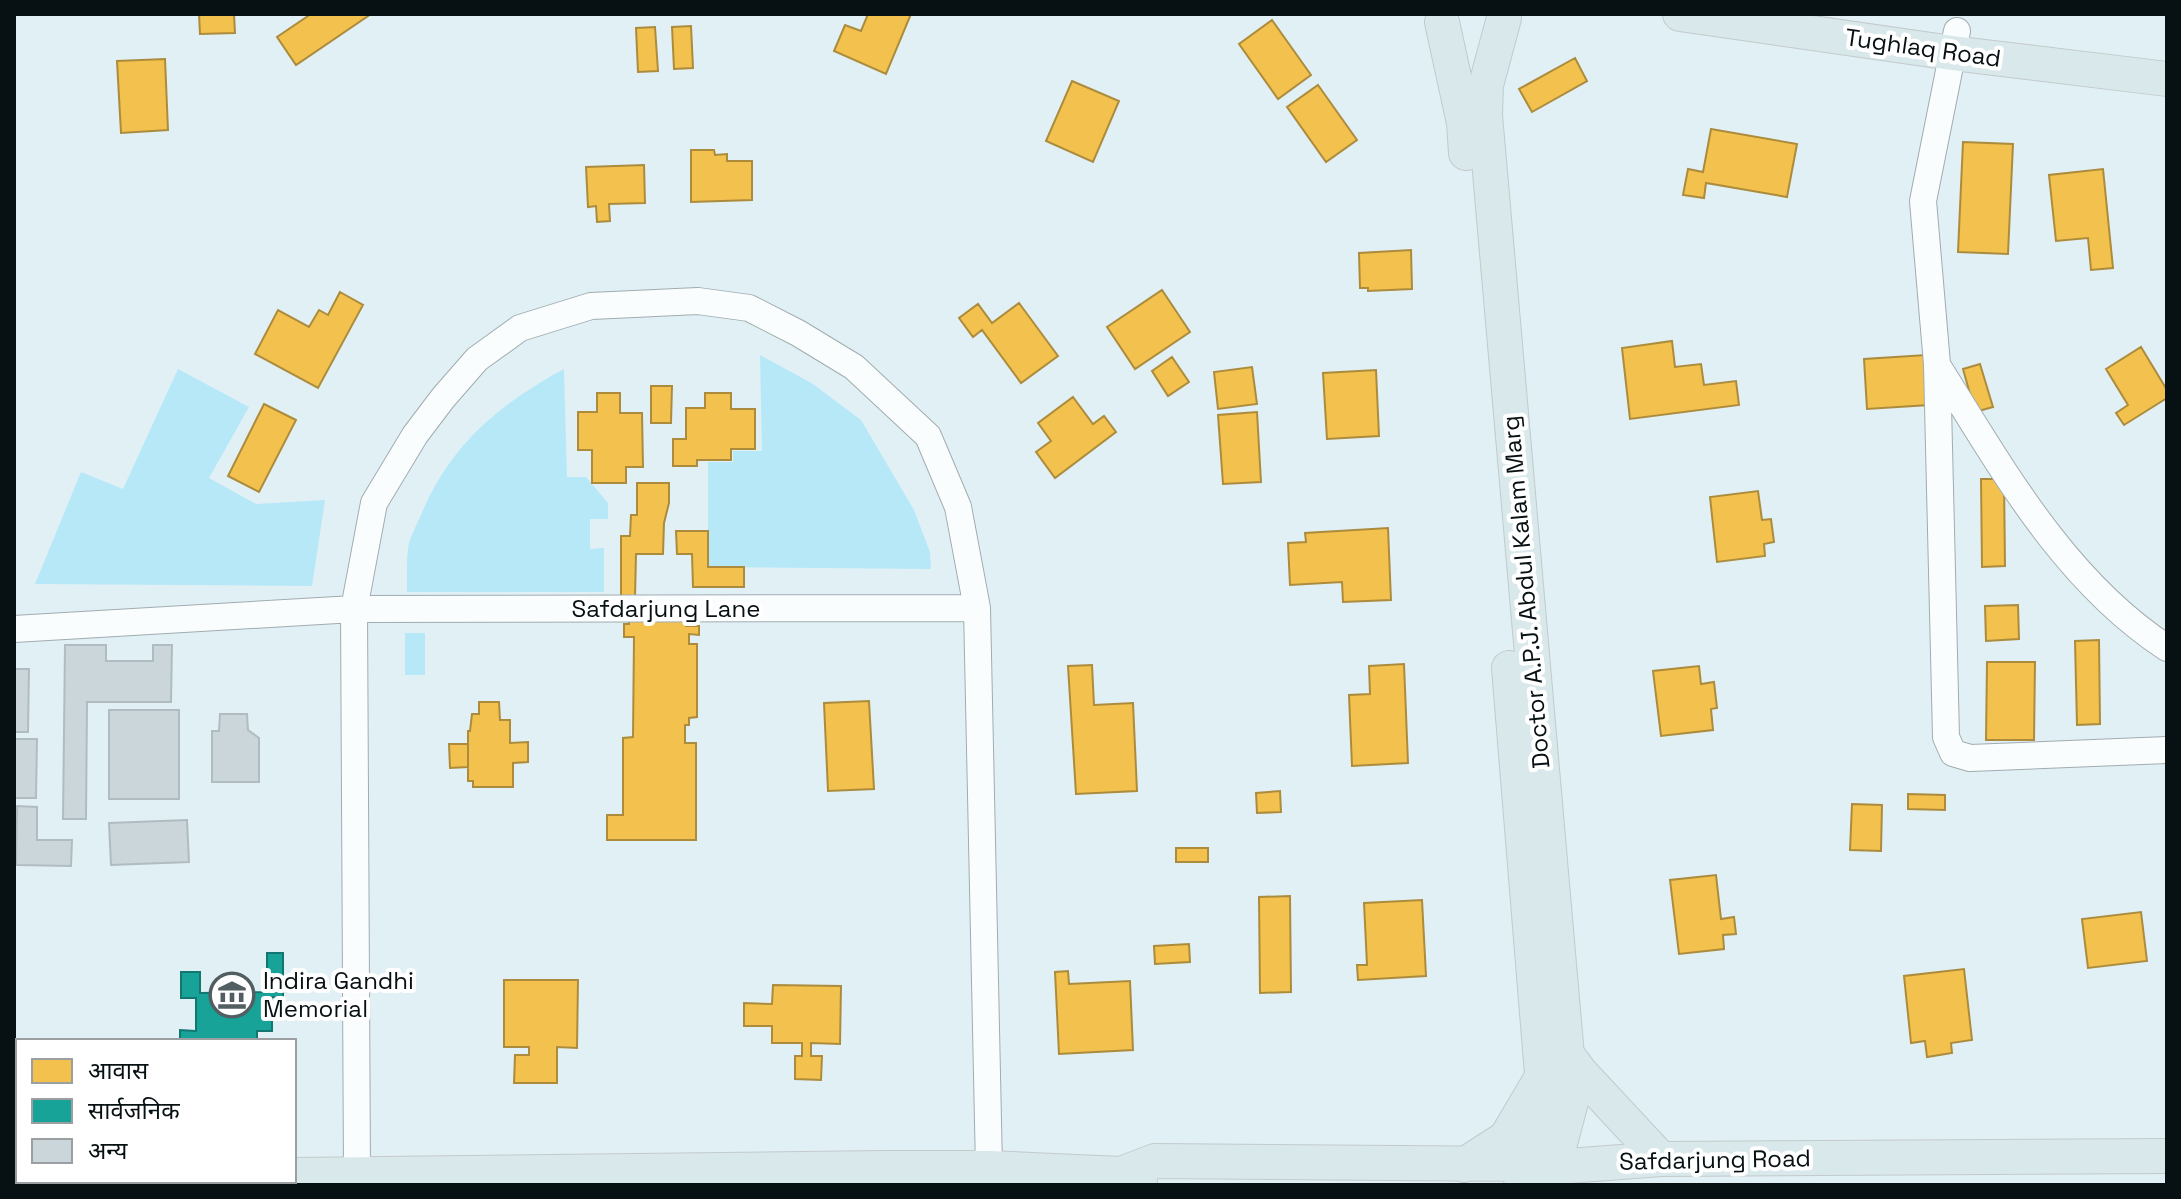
<svg xmlns="http://www.w3.org/2000/svg" width="2181" height="1199" viewBox="0 0 2181 1199" font-family="'Space Grotesk','Noto Sans Devanagari',sans-serif">
<style>
.green{fill:#b7e8f8}
.homes{fill:#f2c14e;stroke:#ac8c3c;stroke-width:2}
.public{fill:#17a398;stroke:#127770;stroke-width:2}
.building{fill:#cad6da;stroke:#b1bcc0;stroke-width:2}
.lines{fill:none;stroke-linecap:round;stroke-linejoin:round}
.minor-casing{stroke:#a1acb0;stroke-width:28}
.major-casing{stroke:#c3cacc;stroke-width:36}
.minor{stroke:#fafdfe;stroke-width:26}
.major{stroke:#d8e8eb;stroke-width:34}
.labels{text-anchor:middle;stroke-width:8;stroke-linejoin:round;paint-order:stroke}
.street-label{font-size:24px;fill:#071013;stroke:#fff}
.poi-label{font-size:24px;fill:#071013;stroke:#fff;text-anchor:start}
</style>
<rect width="100%" height="100%" fill="#e1f0f5"/>
<path class="green" d="M760,355L813,384L861,420L914,510L930,552L931,569L708,567V462H733V451H762Z
M178,369L249,407L209,478L256,504L325,500L312,586L35,584L81,472L123,489Z
M564,369L567,477H586L608,503V519H590V549L604,548V592H407C407,576 406,559 409,543C412,533 417,524 421,515C450,445 499,404 564,369Z
M405,633H425V675H405Z"/>
<path class="homes" d="M199,14H234L235,33L200,34Z
M311,14H371L296,65L277,37Z
M868,14H911L886,74L834,51L845,25L861,31Z
M1272,20L1311,75L1278,99L1239,44Z
M691,26L693,68L674,69L672,27Z
M655,27L658,71L638,72L636,28Z
M1575,58L1587,81L1532,112L1519,89Z
M165,59L168,130L121,133L117,61Z
M1072,81L1119,101L1093,162L1046,141Z
M1318,85L1357,140L1326,162L1287,107Z
M1711,129L1797,144L1787,197L1706,183L1704,198L1683,195L1688,169L1703,172Z
M1963,142L2013,144L2008,254L1958,252Z
M691,150H714L715,155L727,154V161H752V200L691,202Z
M644,165L645,203L609,204L610,221L597,222L596,206L588,207L586,167Z
M2103,169L2113,268L2091,270L2088,238L2056,241L2049,175Z
M1411,250L1412,289L1368,291V288H1360L1359,253Z
M1162,290L1190,332L1135,369L1107,327Z
M340,292L363,305L318,388L255,354L278,310L309,327L319,310L328,315Z
M1019,303L1058,356L1021,383L982,330L973,337L959,318L978,304L992,323Z
M1672,341L1675,367L1701,364L1704,385L1736,381L1739,405L1630,419L1622,348Z
M2141,347L2167,390V398L2124,425L2116,413L2128,405L2106,369Z
M1926,355L1929,405L1867,409L1864,359Z
M1172,357L1189,382L1168,396L1152,371Z
M1980,364L1993,407L1975,412L1963,369Z
M1252,367L1257,404L1218,409L1214,372Z
M1376,370L1379,436L1327,439L1323,373Z
M651,386H672L671,423H651Z
M597,393H620V413H642L643,467H626V483H592V450H578V412H597Z
M705,393H731V409H755V449H731V460H697V466H673V439H686V408H705Z
M1073,397L1093,424L1104,416L1116,432L1055,478L1036,452L1051,441L1038,423Z
M264,404L296,420L259,492L228,476Z
M1257,412L1261,482L1223,484L1218,415Z
M1981,479H2004L2005,566L1982,567Z
M637,483H669V503L664,523L663,554H636L635,598H621V536H630L631,515H637Z
M1758,491L1762,520L1771,519L1774,542L1764,544L1765,556L1717,562L1710,497Z
M1388,528L1391,600L1343,602L1342,582L1290,585L1288,543L1306,542L1305,533Z
M676,531H708V567H744V587H693L692,554H677Z
M2018,605L2019,639L1986,641L1985,606Z
M629,618H686V626H699V635L689,634V644H697V717L689,718V725H685V743H696V840H607V815H623V738L633,737L634,637H624V624H629Z
M2099,640L2100,724L2077,725L2075,641Z
M1987,662H2035L2034,740H1986Z
M1404,664L1408,763L1352,766L1349,695L1370,694L1369,666Z
M1092,665L1094,705L1133,703L1137,791L1076,794L1068,666Z
M1699,666L1701,684L1714,682L1717,708L1711,709L1713,730L1661,736L1653,671Z
M869,701L874,789L828,791L824,703Z
M479,702H499L500,720H510V743L528,742V762L513,763V787H473V781H468V731H470L472,714H479Z
M449,744H468V767L450,768Z
M1280,791L1281,812L1257,813L1256,793Z
M1908,794L1945,795V810L1908,809Z
M1852,804L1882,805L1881,851L1850,850Z
M1176,848H1208V862H1176Z
M1716,875L1721,919L1734,917L1736,934L1723,935L1724,949L1679,954L1670,880Z
M1290,896L1291,992L1260,993L1259,897Z
M1422,900L1426,976L1358,980L1357,965H1367L1364,903Z
M2141,912L2147,961L2088,968L2082,919Z
M1189,944L1190,962L1155,964L1154,946Z
M1964,969L1972,1040L1951,1043L1952,1053L1927,1057L1925,1041L1911,1043L1904,976Z
M1068,971L1069,984L1130,981L1133,1050L1059,1054L1055,972Z
M504,980H578L577,1048L557,1047V1083H514L515,1055H529V1047H504Z
M773,985L841,986L840,1044L811,1043V1056H822L821,1080L795,1079V1056H802V1043H772V1026H744V1003L772,1004Z"/>
<path class="public" d="M267,953H283V998L272,997V1031H257V1041H180V1030L196,1031V998H181V972H200V993L267,992Z"/>
<path class="building" d="M65,645H106V661H153V645H172L171,702H87L86,819H63Z
M14,669H29L28,732H14Z
M109,710H179V799H109Z
M220,714H247L248,730L259,738V782H212V731H219Z
M14,739H37L36,798H14Z
M17,806L37,807V840H72L71,866L16,865Z
M187,820L189,862L111,865L109,823Z"/>
<g class="lines">
<g class="minor-casing">
<path id="minor" d="M1957,31L1923,201L1937,364L1946,737L1953,753L1970,758L2167,750
M1937,365C2002,468 2063,580 2167,648
M14,629L354,609L977,608
M357,1173L354,609L374,503L415,435L443,398L477,359L520,328L591,306L698,301L749,308L798,333L854,367L928,436L958,507L977,608L989,1168"/>
</g>
<g class="major-casing">
<path id="major" d="M1680,14L1952,53L2167,79
M1504,18L1486,85L1485,115L1571,1102L1549,1185
M1442,22L1464,123L1466,153
M1509,668L1545,1111L1532,1164L1521,1185
M1566,1053L1580,1072L1661,1159
M1464,1165L1506,1138L1542,1077
M14,1171H18
M1121,1174L1155,1161L1532,1164L1555,1167L1661,1159L2167,1156
M294,1175L882,1168H989L1121,1174L1140,1182"/>
</g>
<use href="#minor" class="minor"/>
<use href="#major" class="major"/>
</g>
<defs>
<g id="museum-ring" transform="scale(2.3)"><circle r="9.5" fill="#fff" stroke="#535e62" stroke-width="1.5"/><path d="M0-6L6-3V-2H-6V-3ZM-5-1h2V3h-2ZM-1-1h2V3h-2ZM3-1h2V3H3ZM-6 4H6V6H-6Z" fill="#535e62"/></g>
</defs>
<g fill-rule="evenodd">
<use href="#museum-ring" x="232" y="995"/>
</g>
<g class="labels">
<g class="street-label">
<text transform="translate(1923 48) rotate(8)" y="8">Tughlaq Road</text>
<text transform="translate(1526 592) rotate(-95)" y="8">Doctor A.P.J. Abdul Kalam Marg</text>
<text x="666" y="617">Safdarjung Lane</text>
<text transform="translate(1715 1160) rotate(-1)" y="8">Safdarjung Road</text>
</g>
<g class="poi-label">
<text x="263" y="989">Indira Gandhi<tspan x="263" dy="28">Memorial</tspan></text>
</g>
</g>
<rect width="2181" height="1199" fill="none" stroke="#071013" stroke-width="32"/>
<rect x="16" y="1039" width="280" height="144" fill="#ffffff" stroke="#9c9fa1" stroke-width="2"/>
<rect x="32" y="1059" width="40" height="24" fill="#f2c14e" stroke="#9c9fa1" stroke-width="2"/>
<text x="88" y="1079" font-size="24" fill="#071013">आवास</text>
<rect x="32" y="1099" width="40" height="24" fill="#17a398" stroke="#9c9fa1" stroke-width="2"/>
<text x="88" y="1119" font-size="24" fill="#071013">सार्वजनिक</text>
<rect x="32" y="1139" width="40" height="24" fill="#cad6da" stroke="#9c9fa1" stroke-width="2"/>
<text x="88" y="1159" font-size="24" fill="#071013">अन्य</text>
</svg>
